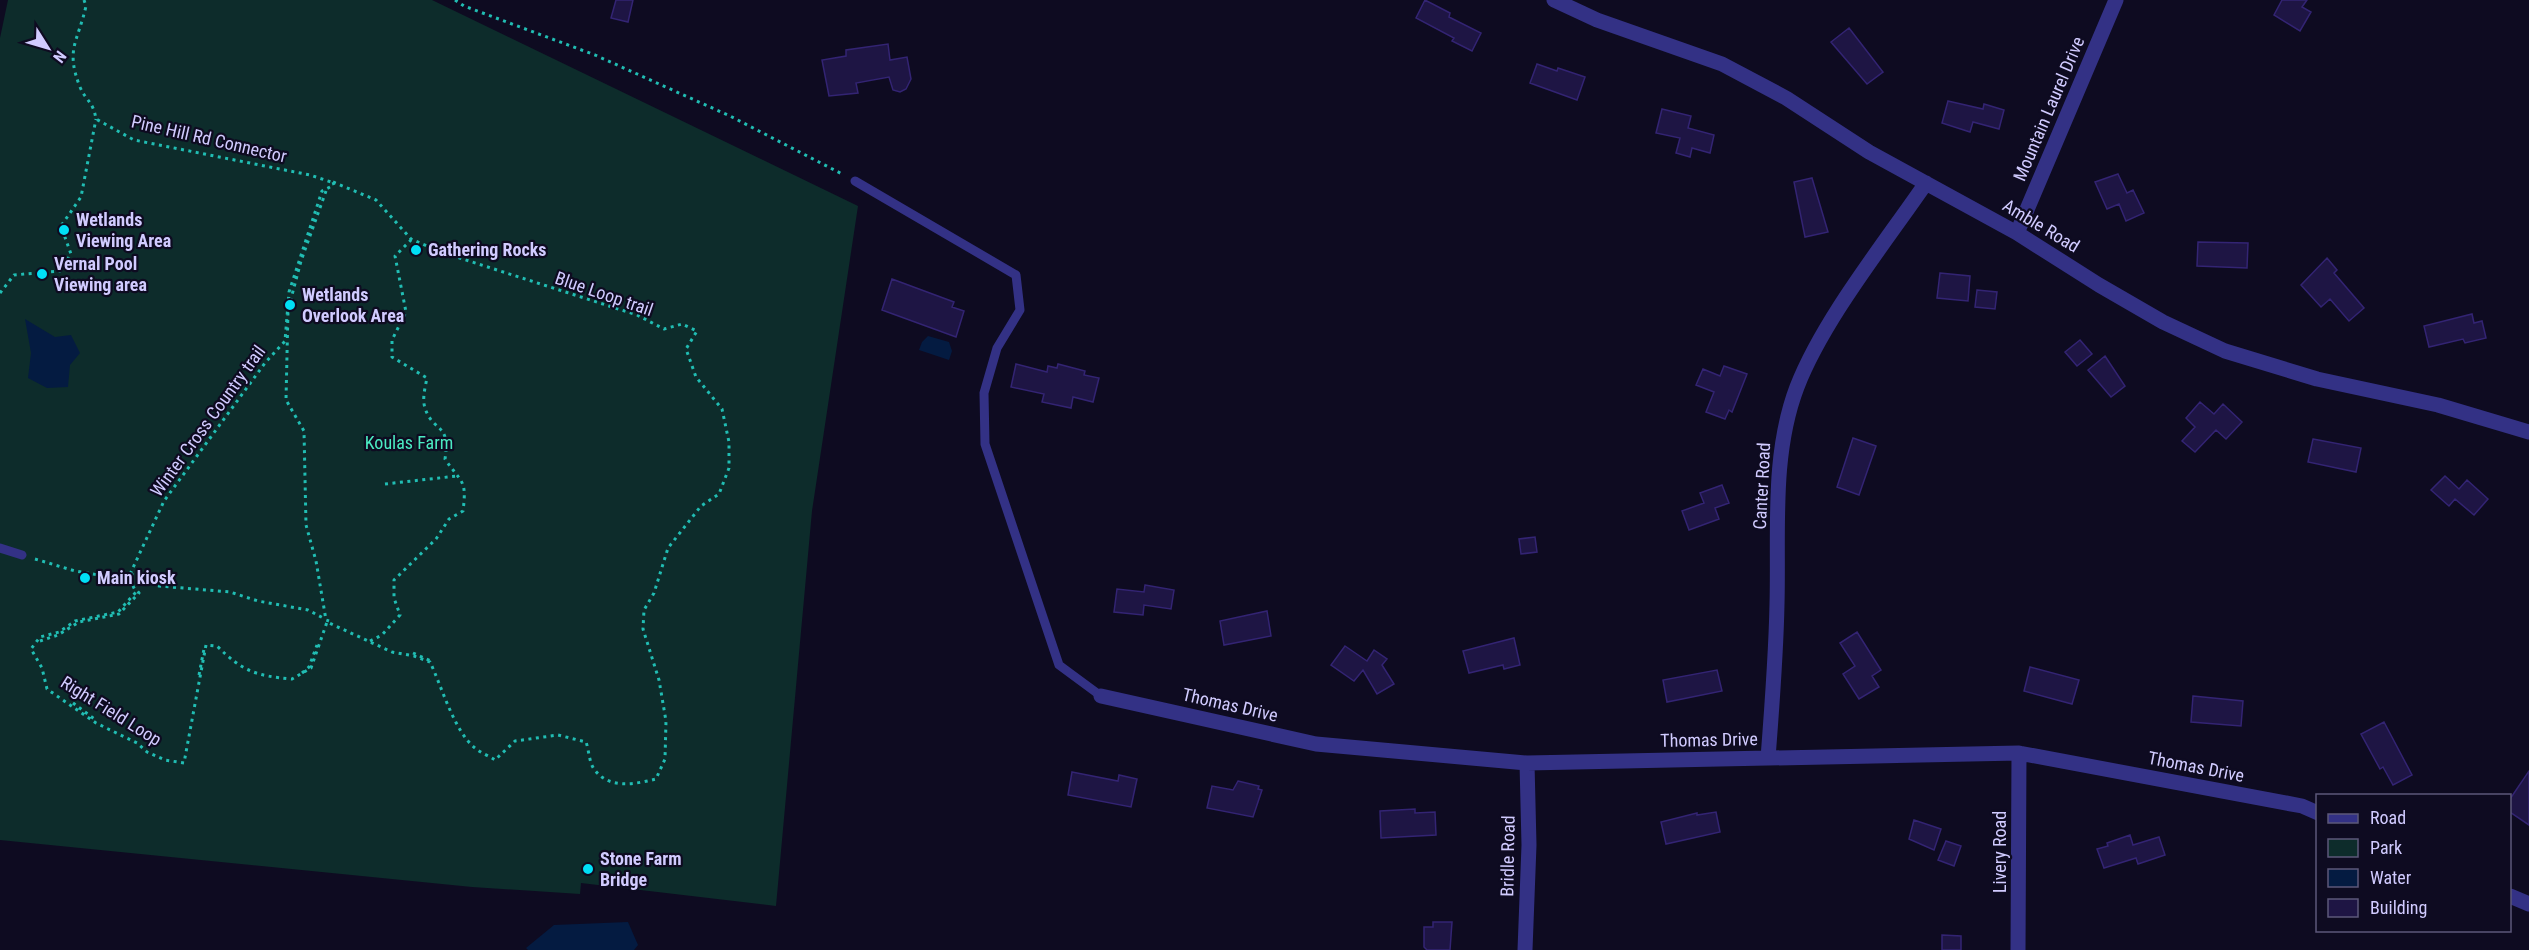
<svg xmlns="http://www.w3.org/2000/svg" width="2529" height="950" viewBox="0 0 2529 950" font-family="'Roboto Condensed',sans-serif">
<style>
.green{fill:#0d2c2b}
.water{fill:#041b41}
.building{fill:#1e1544;stroke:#332473;stroke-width:1.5}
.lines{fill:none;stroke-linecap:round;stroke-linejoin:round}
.path{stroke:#21bdb3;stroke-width:3;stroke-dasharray:3 4.5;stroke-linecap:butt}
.lane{stroke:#333185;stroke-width:9}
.street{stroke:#333185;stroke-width:15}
.poi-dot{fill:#00dff6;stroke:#0e0b21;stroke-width:2}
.labels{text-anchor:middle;stroke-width:4.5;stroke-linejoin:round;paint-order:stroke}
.street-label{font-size:18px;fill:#d1cbff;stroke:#0e0b21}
.poi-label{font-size:18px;font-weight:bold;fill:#d1cbff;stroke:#0e0b21;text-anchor:start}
.park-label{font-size:18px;fill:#4bebc2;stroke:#0e0b21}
</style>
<rect width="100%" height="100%" fill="#0e0b21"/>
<path class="green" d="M8,0H432L858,206L812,511L776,906L581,883L580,894L472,887L0,840V38Z"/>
<path class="water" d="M25,319L55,337L71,335L80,353L70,365L68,387L47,388L28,378L31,353Z
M928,336L949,342L952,351L949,360L919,350L922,342Z
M628,922L638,945L634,950H528L526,948L554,925Z"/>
<path class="building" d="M616,0H633L628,22L611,18Z
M1425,0L1450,13L1449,17L1481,33L1472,51L1452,41L1454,38L1416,18Z
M2282,0H2307L2302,7L2311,12L2300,31L2274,15Z
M1849,28L1883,72L1867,84L1831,42Z
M888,44L890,60L907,57L911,79L906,89L900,92L893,90L889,77L856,83L858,93L829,96L822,60L846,56V50Z
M1537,64L1557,71L1558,68L1585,77L1577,100L1530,83Z
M1948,101L1983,109L1984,104L2004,110L1999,129L1973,122L1970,132L1942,123Z
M1662,109L1691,116L1688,128L1714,135L1710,153L1692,148L1690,157L1676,153L1680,138L1656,133Z
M2118,174L2127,193L2133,190L2144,213L2126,221L2119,204L2107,209L2095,182Z
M1812,178L1828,232L1805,237L1794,182Z
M2198,242L2248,243L2247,268L2197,266Z
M2327,258L2337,270L2334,273L2364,308L2349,321L2330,299L2321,307L2301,285Z
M1940,273L1970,276L1968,301L1937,298Z
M892,279L954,302L952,307L964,311L956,337L882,310Z
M1977,290L1997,292L1995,309L1975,307Z
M2472,314L2474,323L2482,321L2486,338L2465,343L2463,339L2429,347L2424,326Z
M2080,340L2092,354L2077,366L2065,352Z
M2105,356L2125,386L2111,397L2088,370Z
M1016,364L1047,372L1048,366L1057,368L1058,364L1085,371L1084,375L1099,378L1093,402L1073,397L1071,408L1042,402L1044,394L1011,387Z
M1724,366L1747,374L1732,412L1729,410L1725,419L1706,412L1714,392L1696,385L1703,369L1720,376Z
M2200,402L2214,414L2223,404L2242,422L2226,439L2216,430L2195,452L2182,441L2195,427L2186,418Z
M1853,438L1876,446L1859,495L1837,487Z
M2313,439L2361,448L2356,472L2308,462Z
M2445,476L2459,489L2467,480L2488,499L2474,515L2455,499L2449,506L2431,490Z
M1722,485L1729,503L1715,508L1719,519L1689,530L1682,511L1704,503L1700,493Z
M1535,537L1537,552L1521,554L1519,539Z
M1145,585L1174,590L1171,609L1144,605L1143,615L1114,612L1117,589L1144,592Z
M1267,611L1271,636L1224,645L1220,621Z
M1857,632L1881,670L1872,676L1879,687L1859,699L1843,674L1855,666L1840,643Z
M1514,638L1520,665L1504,669L1503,665L1469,673L1463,651Z
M1345,646L1367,661L1374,650L1387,659L1382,665L1394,684L1377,694L1363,670L1354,681L1331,665Z
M2030,667L2079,680L2072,704L2024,691Z
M1717,670L1722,691L1667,702L1663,680Z
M2193,696L2243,701L2241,726L2191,722Z
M2384,722L2412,775L2393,785L2383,767L2380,769L2361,734Z
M2529,771V825L2510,812V799Z
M1072,772L1118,781L1119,775L1137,779L1131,807L1068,795Z
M1238,781L1259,786L1258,789L1262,790L1253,817L1207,808L1212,786L1233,790Z
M1415,809V813L1435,812L1436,835L1381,838L1380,811Z
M1716,812L1720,832L1666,844L1661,822L1697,813V815Z
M1914,820L1941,829L1934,850L1909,839Z
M2130,835L2133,845L2159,837L2165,855L2138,864L2136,858L2104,868L2097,849L2108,846L2107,843Z
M1946,841L1961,846L1954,866L1938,860Z
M1433,922H1452L1450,950H1427L1424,947V927H1433Z
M1942,935L1961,936V950H1942Z"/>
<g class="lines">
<path class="path" d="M84,0L86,6C78,42 65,49 80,87C86,101 93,101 96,119L134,140L310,175L334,183
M455,0L464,6L595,55L730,116L844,175
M333,182L376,200L411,239L438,251L637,315L664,329L682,324L697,331L686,349L696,377L722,409L729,442V468L719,494L701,506L668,548L654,593L644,610L643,629L659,680L666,721L665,759L656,779C635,784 609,790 594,769C589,762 589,750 586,742L558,735L515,741L495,760C489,756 481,753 475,748C454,731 442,687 430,662L414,656L392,652L327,622L311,668L292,679C256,676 242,671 217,646L206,645L184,763L165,760L147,752L137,743L96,723L47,689L42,668L31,649L40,637L59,632L75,621L118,612L136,592L132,584L131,572L164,501L265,363L285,341L289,292L322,191L334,185Z
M326,191L301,261L288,310L286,400L304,431L306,525L316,561L326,620L329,621
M0,293L14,275L60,271L71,254L61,226L81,197L96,119
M385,484L457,476
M35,559L75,571L104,576L133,575L159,586L230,592L258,601L308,610L325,619
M40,641L58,635L79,622L119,614L139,593L136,589
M370,641L382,635L400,615L394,598V580L436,539L449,519L463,511C467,479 462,484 445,459C451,422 433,433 425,408C422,399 425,388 427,378L392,357V340L406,312L395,256L411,240
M413,653L431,661
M302,673L309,667L317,645
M199,675L204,649
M73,703L97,721"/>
<path class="lane" d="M855,181L1016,275L1020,310L997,348L984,393L985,444L1059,665L1101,696
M0,548L22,555"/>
<path class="street" d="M1554,0L1597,20L1722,64L1786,98L1869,152L2017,233L2099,285L2163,322L2225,351L2317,379L2438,405L2529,432
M2017,233L2116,0
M1101,696L1316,744L1527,763L2019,753L2302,806L2318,813
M1768,758C1772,707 1776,655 1777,604C1779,532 1771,455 1797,387C1823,320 1884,244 1926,183
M2510,896L2529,904
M1525,950L1529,845L1527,763
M2018,950L2019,753"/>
</g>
<g class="poi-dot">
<circle cx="64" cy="230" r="6"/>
<circle cx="416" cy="250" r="6"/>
<circle cx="42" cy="274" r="6"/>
<circle cx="290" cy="305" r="6"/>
<circle cx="85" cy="578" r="6"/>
<circle cx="588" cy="869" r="6"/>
</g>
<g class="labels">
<g class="street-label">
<text transform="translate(2049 109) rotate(-67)" y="6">Mountain Laurel Drive</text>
<text transform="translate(209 139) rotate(13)" y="6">Pine Hill Rd Connector</text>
<text transform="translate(2041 226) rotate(31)" y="6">Amble Road</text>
<text transform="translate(604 294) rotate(19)" y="6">Blue Loop trail</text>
<text transform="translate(208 421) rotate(-54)" y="6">Winter Cross Country trail</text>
<text transform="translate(1762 486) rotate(-87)" y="6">Canter Road</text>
<text transform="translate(1230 705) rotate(13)" y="6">Thomas Drive</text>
<text transform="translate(111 711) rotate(32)" y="6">Right Field Loop</text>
<text transform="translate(1709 740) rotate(-1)" y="6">Thomas Drive</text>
<text transform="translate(2196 767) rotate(11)" y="6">Thomas Drive</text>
<text transform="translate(2000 852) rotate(-90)" y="6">Livery Road</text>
<text transform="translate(1508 856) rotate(-89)" y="6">Bridle Road</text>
</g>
<g class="poi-label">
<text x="76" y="226">Wetlands<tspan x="76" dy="21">Viewing Area</tspan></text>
<text x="428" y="256">Gathering Rocks</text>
<text x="54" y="270">Vernal Pool<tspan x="54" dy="21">Viewing area</tspan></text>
<text x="302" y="301">Wetlands<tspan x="302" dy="21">Overlook Area</tspan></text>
<text x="97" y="584">Main kiosk</text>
<text x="600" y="865">Stone Farm<tspan x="600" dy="21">Bridge</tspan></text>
</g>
<g class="park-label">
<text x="409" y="449">Koulas Farm</text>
</g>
</g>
<rect x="2316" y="794" width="195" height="138" fill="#0e0b21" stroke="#5c587a" stroke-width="1.5"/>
<rect x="2328" y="814" width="30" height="9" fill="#333185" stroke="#5c587a" stroke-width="1.5"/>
<text x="2370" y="824" font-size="18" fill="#d1cbff">Road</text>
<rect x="2328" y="839" width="30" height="18" fill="#0d2c2b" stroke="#5c587a" stroke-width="1.5"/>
<text x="2370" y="854" font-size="18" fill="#d1cbff">Park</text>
<rect x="2328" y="869" width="30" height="18" fill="#041b41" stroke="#5c587a" stroke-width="1.5"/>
<text x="2370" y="884" font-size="18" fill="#d1cbff">Water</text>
<rect x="2328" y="899" width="30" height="18" fill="#1e1544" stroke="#5c587a" stroke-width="1.5"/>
<text x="2370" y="914" font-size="18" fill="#d1cbff">Building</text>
<g transform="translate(48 48) rotate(127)" stroke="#0e0b21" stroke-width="4.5" paint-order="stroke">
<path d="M0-4.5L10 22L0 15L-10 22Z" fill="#d1cbff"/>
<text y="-9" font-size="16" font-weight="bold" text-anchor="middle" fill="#d1cbff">N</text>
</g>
</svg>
